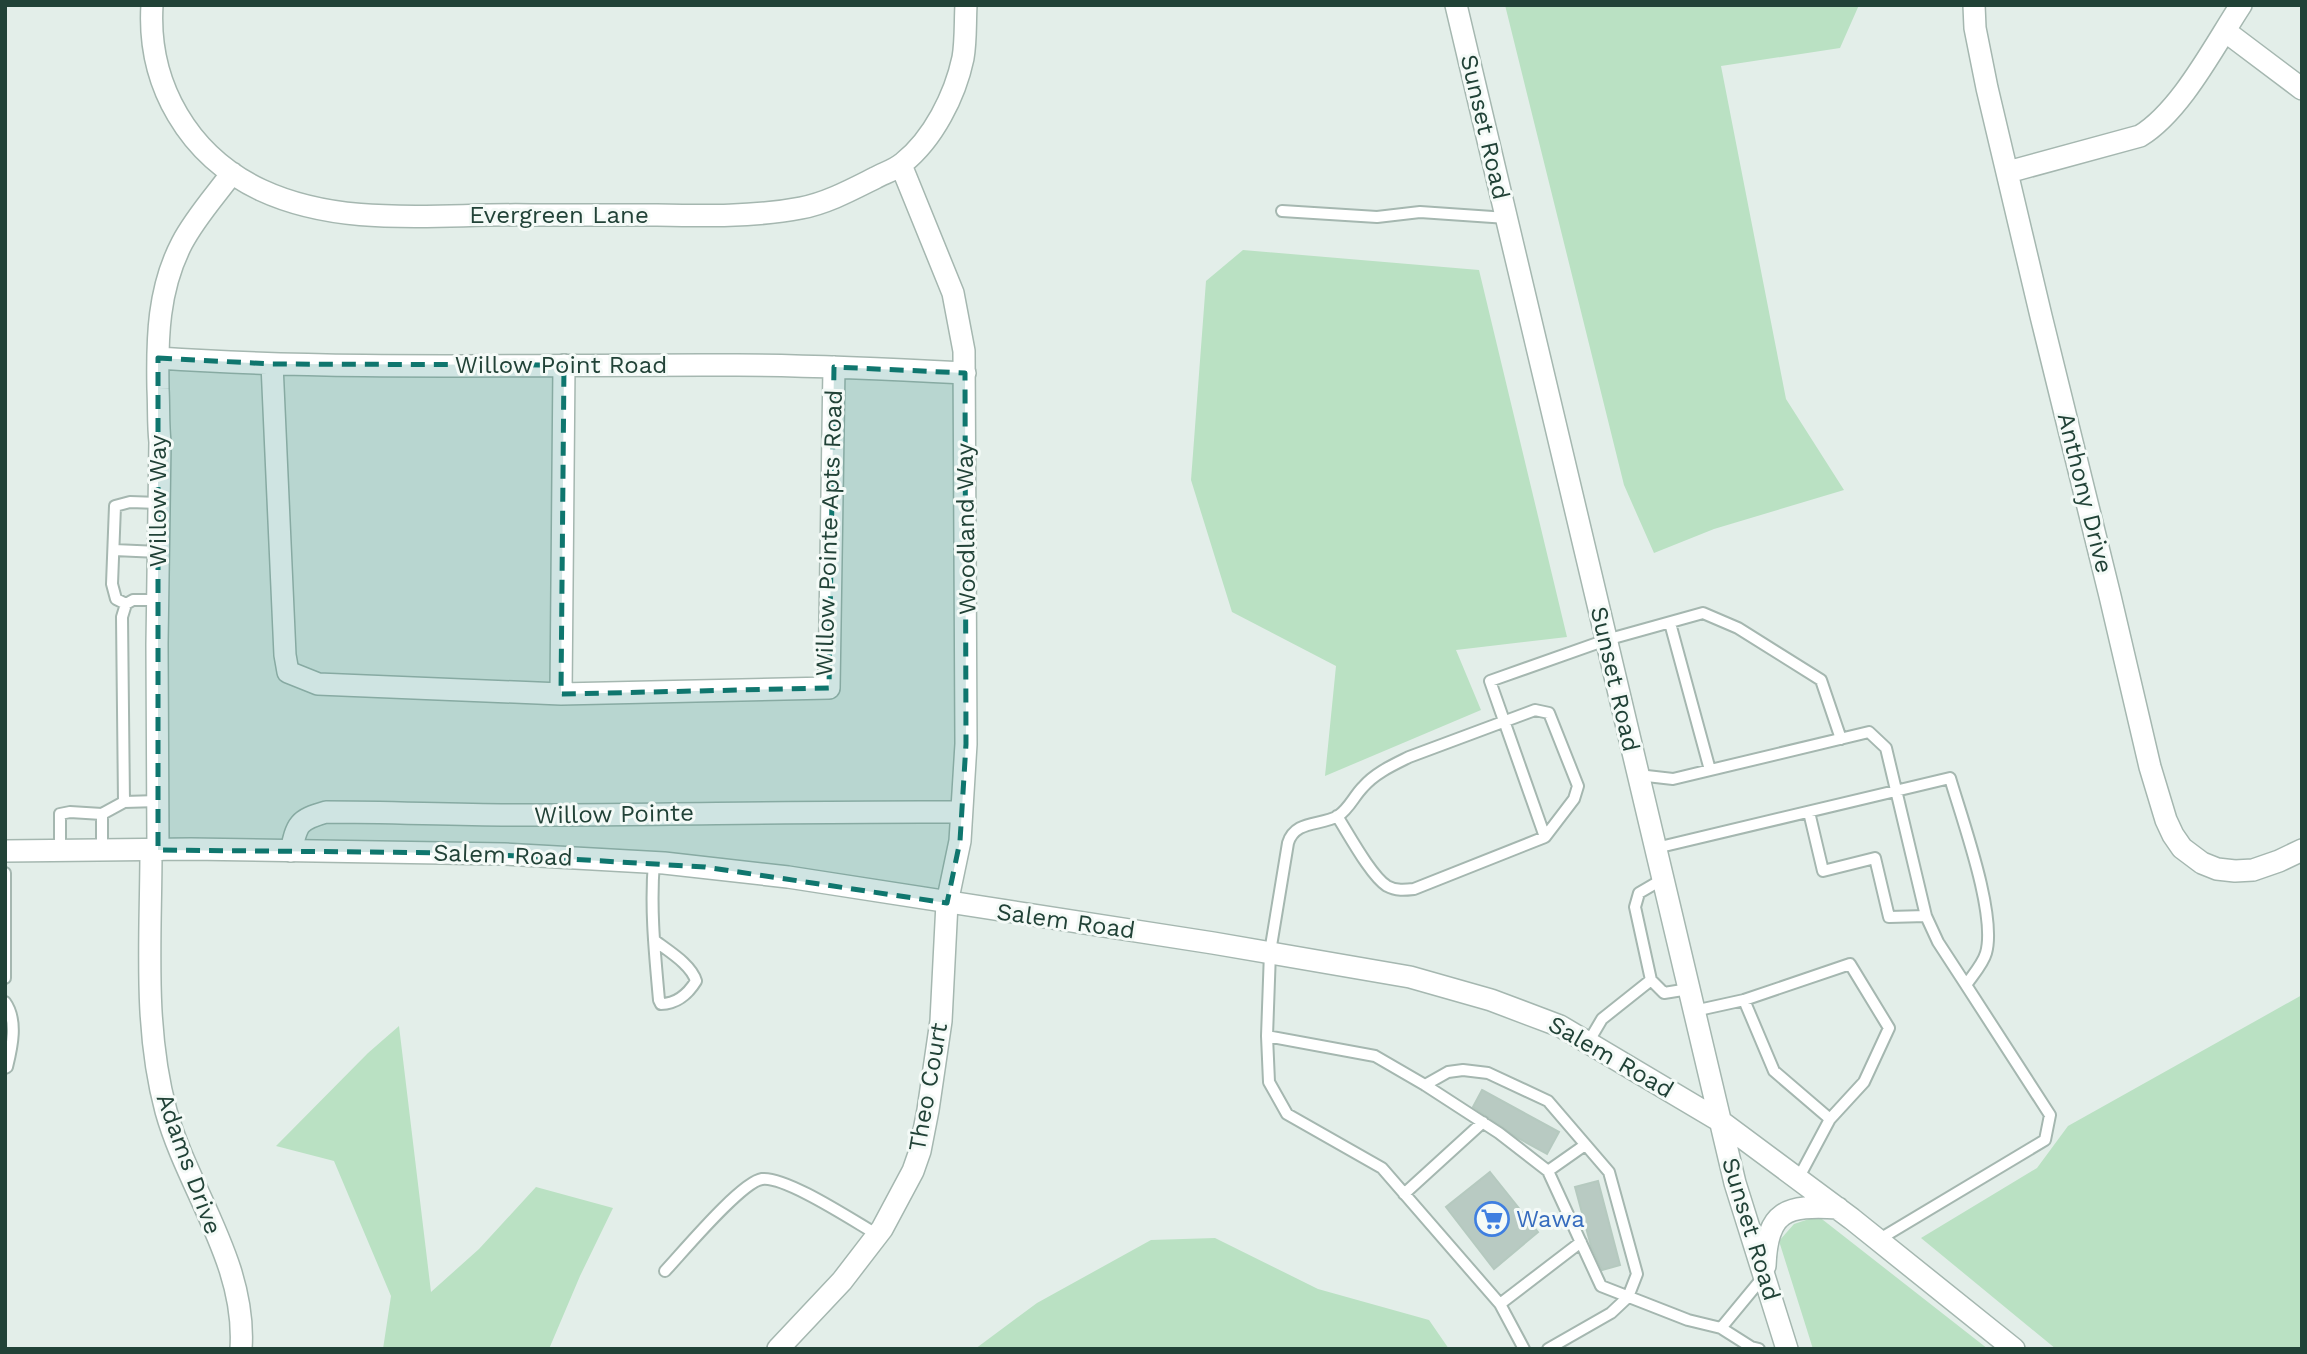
<svg xmlns="http://www.w3.org/2000/svg" width="2307" height="1354" viewBox="0 0 2307 1354" font-family="'Work Sans',sans-serif">
<style>
.green{fill:#bae1c3}
.building{fill:#b8cac2;stroke:#b5c9bf;stroke-width:2}
.lines{fill:none;stroke-linecap:round;stroke-linejoin:round}
.service-casing{stroke:#a5b7b0;stroke-width:14}
.minor-casing{stroke:#a5b7b0;stroke-width:24}
.tertiary-casing{stroke:#a5b7b0;stroke-width:24}
.service{stroke:#fff;stroke-width:10}
.minor{stroke:#fff;stroke-width:21}
.tertiary{stroke:#fff;stroke-width:21}
.marked{fill:#0f766e;fill-opacity:0.2;stroke:#0f766e;stroke-width:5;stroke-dasharray:14 9;stroke-linejoin:round}
.labels{text-anchor:middle;stroke-width:6;stroke-linejoin:round;paint-order:stroke}
.street-label{font-size:24px;fill:#214237;stroke:#f4faf7}
.shop-label{font-size:24px;fill:#366cbe;stroke:#f4faf7;text-anchor:start}
</style>
<rect width="100%" height="100%" fill="#e3eee9"/>
<path class="green" d="M1505,5H1859L1840,48L1721,66L1786,399L1844,490L1714,529L1654,553L1624,485Z
M1243,250L1479,270L1567,637L1456,650L1481,710L1325,776L1336,666L1232,612L1191,480L1206,281Z
M2302,995V1349H2056L1921,1238L2037,1168L2068,1126Z
M399,1026L431,1292L479,1249L536,1187L613,1208L580,1276L549,1349H383L391,1296L334,1161L276,1146L368,1053Z
M1818,1216L1988,1349H1813L1779,1241L1794,1224Z
M1215,1238L1318,1289L1429,1320L1449,1349H975L1037,1303L1151,1240Z"/>
<path class="building" d="M1482,1090L1559,1132L1547,1154L1518,1138L1473,1107Z
M1490,1172L1538,1232L1494,1269L1446,1207Z
M1598,1181L1620,1265L1602,1270L1591,1246L1575,1187Z"/>
<g class="lines">
<g class="service-casing">
<path id="service" d="M1282,211L1377,217L1420,212L1507,218
M114,550L159,552
M158,600H133L126,604L116,599L112,584L115,506L130,502L159,503
M1670,623L1710,770
M1638,775L1673,779L1869,732L1886,748L1926,916
M124,802L122,617L126,604
M1809,812L1823,871L1875,858L1889,917L1926,916L1938,942L1966,985
M102,814L124,802L158,801
M1337,816C1348,833 1371,876 1387,886C1396,891 1405,890 1414,889L1545,837L1490,681L1606,640L1703,613L1738,628L1821,680L1841,739
M1545,837L1574,799L1578,786L1549,713L1535,710L1409,757C1393,765 1375,773 1363,787C1354,796 1349,809 1338,816C1320,826 1295,820 1288,843L1270,952L1267,1036L1375,1056L1425,1085L1499,1133L1548,1171L1601,1286L1688,1320L1721,1328L1751,1347L1759,1349
M1656,848L1950,778C1962,819 1997,915 1986,953C1983,964 1972,976 1966,985L2050,1115L2045,1140L1878,1240
M60,851V814L70,812L102,814V851
M654,862C650,908 655,955 659,1000L661,1004C676,1004 688,994 696,981C691,964 668,951 654,940
M5,873V978
M1663,879L1639,893L1635,907L1651,980L1664,993L1689,989
M1744,1000L1774,1071L1830,1119
M5,1002C18,1020 12,1047 7,1067L5,1068
M1694,1011L1744,1000L1850,964L1889,1028L1864,1082L1830,1119L1798,1179
M1267,1036L1269,1082L1287,1114L1382,1168L1500,1304L1581,1242
M1589,1041L1602,1019L1651,980
M1425,1085L1448,1072L1463,1070L1488,1073L1548,1101L1609,1172L1637,1274L1628,1297L1611,1313L1548,1349
M1548,1171L1585,1145
M1404,1194L1483,1122
M665,1271C682,1253 741,1182 762,1179C786,1176 855,1222 878,1235
M1500,1304L1524,1349
M1721,1328L1764,1276"/>
</g>
<g class="minor-casing">
<path id="minor" d="M152,5C147,85 189,156 261,190C345,229 441,213 530,215C572,215 615,215 657,215C705,216 754,217 801,208C827,203 851,190 875,178C884,173 895,170 903,163C933,139 955,96 963,58C966,41 965,23 966,5
M1974,5L1975,28L1987,88L2041,316L2110,596L2150,767L2166,820L2173,835L2182,848L2202,863L2217,869L2235,871L2253,870L2279,861L2302,850
M2225,31L2302,89
M2008,172L2140,136C2181,111 2214,46 2241,5
M158,358C350,371 544,364 737,365C813,365 889,369 965,373
M272,364L285,655L288,672L318,684L561,694L829,688L834,367
M561,694L564,365
M151,850C151,937 143,1026 166,1111C188,1190 247,1263 241,1349
M158,850L157,644L160,442C158,425 159,407 158,389C157,338 158,289 182,243C195,218 215,196 232,173
M291,851C297,824 298,820 326,812C391,812 456,815 522,815C668,815 815,811 961,812
M778,1349L842,1281L882,1229L913,1171L920,1151L928,1110L941,1021L947,903L960,841L966,744L964,351L953,293L901,165"/>
</g>
<g class="tertiary-casing">
<path id="tertiary" d="M1456,5L1735,1183L1787,1349
M5,851L191,849L504,854L664,863L788,877L1213,943L1410,977L1491,1000L1560,1026L1720,1121L1852,1219L2014,1349
M1765,1266C1767,1210 1786,1205 1838,1208"/>
</g>
<use href="#service" class="service"/>
<use href="#minor" class="minor"/>
<use href="#tertiary" class="tertiary"/>
</g>
<path class="marked" d="M158,358L272,364L564,365L561,694L829,688L834,367L965,373L966,744L960,841L947,903L705,867L465,853L158,850Z"/>
<defs>
<g id="supermarket-ring" transform="scale(1.75)"><circle r="9.5" fill="#f4faf7" stroke="#3f7fe0" stroke-width="1.5"/><path d="M-6-5.5h2.5l.6 2H6L4.5 2H-2.5L-4.4-4H-6ZM-1.5 3.2a1.3 1.3 0 1 0 .1 0ZM3 3.2a1.3 1.3 0 1 0 .1 0Z" fill="#3f7fe0"/></g>
</defs>
<g fill-rule="evenodd">
<use href="#supermarket-ring" x="1492" y="1219"/>
</g>
<g class="labels">
<g class="street-label">
<text transform="translate(1485 127) rotate(77)" y="8">Sunset Road</text>
<text x="559" y="223">Evergreen Lane</text>
<text x="561" y="373">Willow Point Road</text>
<text transform="translate(2085 493) rotate(76)" y="8">Anthony Drive</text>
<text transform="translate(158 501) rotate(-90)" y="8">Willow Way</text>
<text transform="translate(966 529) rotate(-91)" y="8">Woodland Way</text>
<text transform="translate(829 533) rotate(-88)" y="8">Willow Pointe Apts Road</text>
<text transform="translate(1615 679) rotate(77)" y="8">Sunset Road</text>
<text transform="translate(614 814) rotate(-1)" y="8">Willow Pointe</text>
<text transform="translate(503 855) rotate(2)" y="8">Salem Road</text>
<text transform="translate(1066 921) rotate(8)" y="8">Salem Road</text>
<text transform="translate(1611 1057) rotate(30)" y="8">Salem Road</text>
<text transform="translate(928 1087) rotate(-80)" y="8">Theo Court</text>
<text transform="translate(189 1164) rotate(70)" y="8">Adams Drive</text>
<text transform="translate(1751 1229) rotate(73)" y="8">Sunset Road</text>
</g>
<g class="shop-label">
<text x="1516" y="1227">Wawa</text>
</g>
</g>
<rect width="2307" height="1354" fill="none" stroke="#214237" stroke-width="14"/>
</svg>
